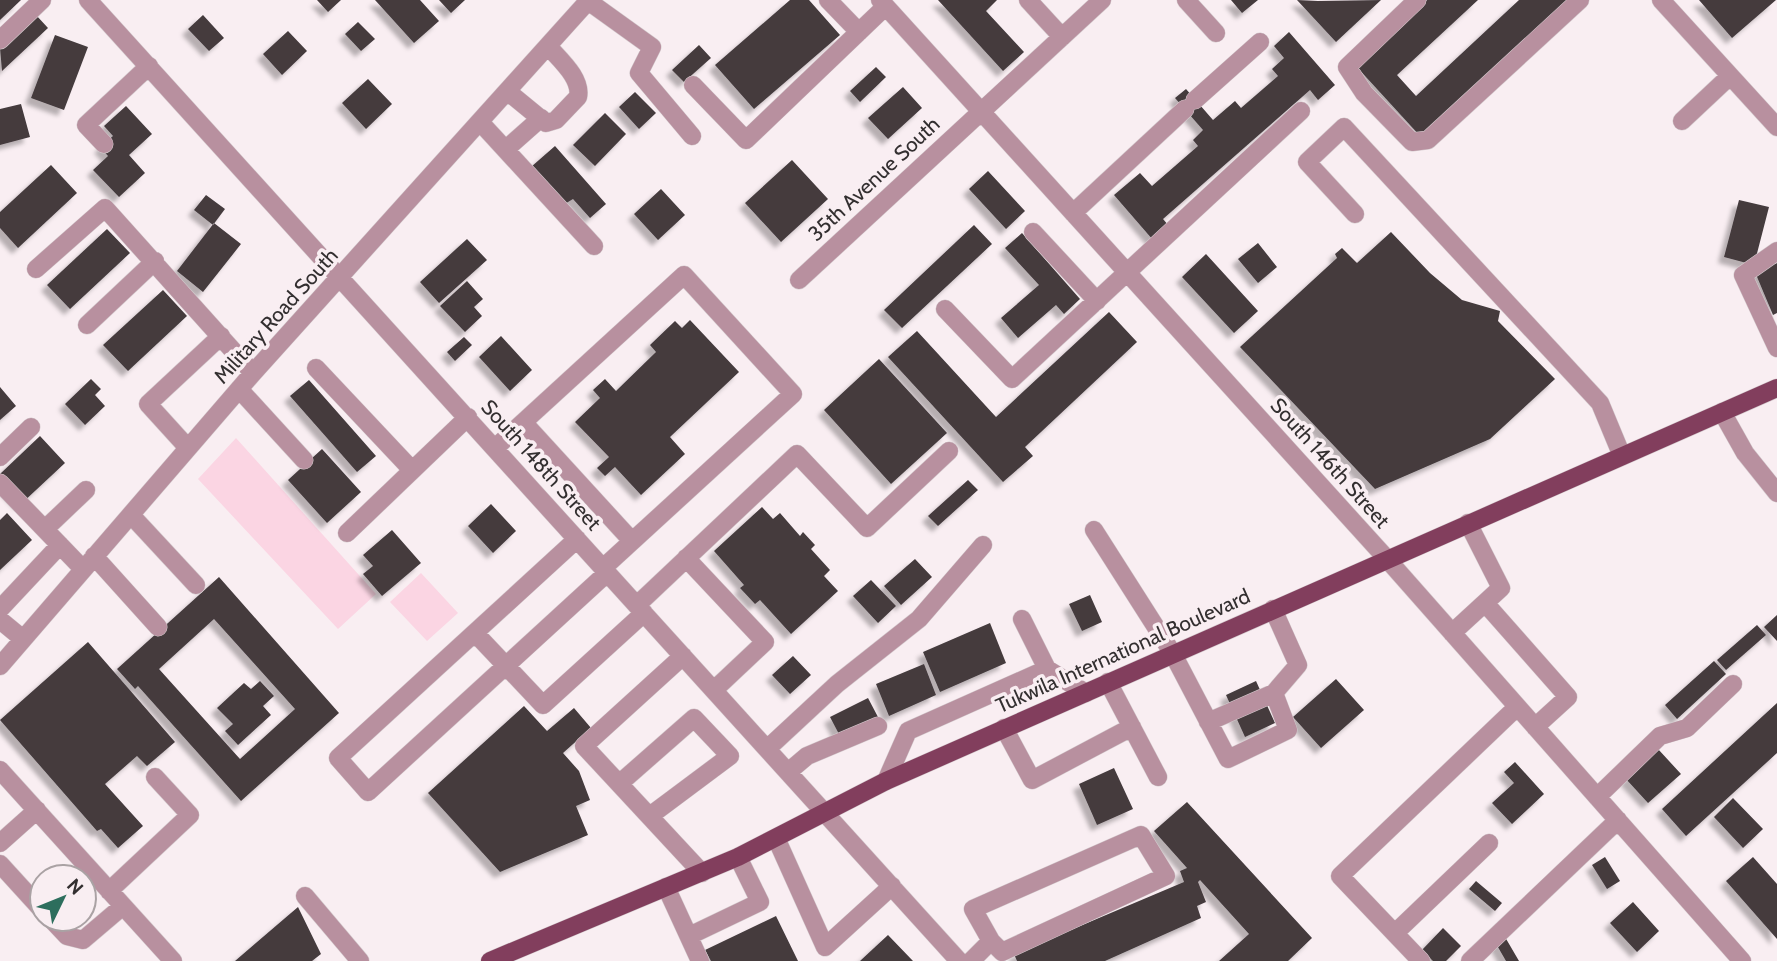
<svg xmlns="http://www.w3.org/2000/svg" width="1777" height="961" viewBox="0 0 1777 961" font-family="Cabin,sans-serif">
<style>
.green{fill:#fbd5e3}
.building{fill:#443b3e;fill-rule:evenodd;filter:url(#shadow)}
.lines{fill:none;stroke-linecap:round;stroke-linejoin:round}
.minor-casing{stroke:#d5cccf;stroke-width:19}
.major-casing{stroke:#d5cccf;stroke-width:19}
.minor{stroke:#b8909f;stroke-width:18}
.major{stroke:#823e5d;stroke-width:18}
.labels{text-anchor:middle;stroke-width:7;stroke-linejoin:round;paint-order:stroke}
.street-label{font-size:21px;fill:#332f30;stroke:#f9eef2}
</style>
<defs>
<filter id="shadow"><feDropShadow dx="-6" dy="6" stdDeviation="2" flood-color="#0004"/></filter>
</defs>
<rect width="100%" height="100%" fill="#f9eef2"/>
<path class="green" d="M236,438L376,594L338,629L198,479Z
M421,573L458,613L427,641L390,602Z"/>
<path class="building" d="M0,0H21L0,20Z
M317,0H341L328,12Z
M375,0H420L439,21L414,43Z
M439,0H465L451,13Z
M790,0H809L840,35L754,109L715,65Z
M938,0H997L986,11L1024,52L1003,71Z
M1231,0H1258L1242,13Z
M1297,0L1318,1L1381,0L1336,42Z
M1427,0H1478L1397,75L1416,96L1519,0H1568L1421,137L1355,65Z
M1699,0H1776L1732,38Z
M36,15L48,28L2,71L0,48Z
M203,15L224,38L209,51L188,29Z
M358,22L375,39L361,51L345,34Z
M288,31L307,51L282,75L263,54Z
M1289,32L1335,85L1318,100L1310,90L1163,219L1169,226L1153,240L1114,195L1140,173L1152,186L1198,146L1193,140L1203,130L1175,98L1186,89L1213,120L1235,101L1241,108L1278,76L1272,69L1284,58L1274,46Z
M55,35L88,47L64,110L31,98Z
M699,45L711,58L684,82L672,70Z
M876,67L886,77L860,102L850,91Z
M368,79L392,104L366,129L342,103Z
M903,87L922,108L888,139L868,118Z
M635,92L656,113L639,129L619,107Z
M21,104L30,137L0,145V109Z
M126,106L152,134L129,155L145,173L119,197L93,170L108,156L100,147L113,136L104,126Z
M605,113L626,134L595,166L573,145Z
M555,146L606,204L590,218L573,199L563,205L531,167Z
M792,160L828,199L781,242L745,203Z
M51,165L77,193L18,248L0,228V212Z
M988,171L1025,211L1006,229L969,189Z
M661,189L685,215L658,240L634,214Z
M206,195L225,209L213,225L194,210Z
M1739,200L1769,207L1754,265L1724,257Z
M214,223L241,244L203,292L177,271Z
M974,225L992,244L902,328L884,310Z
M107,229L130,253L70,309L47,285Z
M1391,232L1430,273L1462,300L1500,311L1498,321L1555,379L1490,439L1375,489L1240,347L1337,258L1335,254L1342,248L1357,263Z
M1022,233L1080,299L1064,314L1056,305L1018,338L1001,318L1039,285L1005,248Z
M467,239L487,260L439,303L420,282Z
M1258,243L1277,267L1258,283L1238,259Z
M1206,254L1258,311L1234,333L1182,277Z
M1777,263V313L1773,315L1755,272Z
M467,281L483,299L474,307L482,316L465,332L440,306Z
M163,290L187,316L128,371L103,345Z
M1109,312L1137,342L1025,447L1033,456L1003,482L888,357L917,331L996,417Z
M690,320L739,372L670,437L685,454L641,495L615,467L605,476L597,468L609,457L575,422L600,398L593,390L605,379L616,391L656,352L650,345L675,321L682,328Z
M501,336L532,370L510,391L479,357Z
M464,337L472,345L455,361L447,352Z
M879,359L947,433L891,484L824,410Z
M91,379L101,389L95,395L105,406L85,425L65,404Z
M309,380L376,456L357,472L290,396Z
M0,387L16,406L0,420Z
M40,436L65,463L21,504L0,482V474Z
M322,449L361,492L327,523L288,480Z
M968,480L978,490L938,526L928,516Z
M491,504L516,531L493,553L468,526Z
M762,507L773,519L780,513L800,536L803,532L815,545L811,549L830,570L824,576L838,591L791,634L760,600L755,604L740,588L744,585L714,551Z
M7,513L32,540L0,570V520Z
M392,530L421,563L382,596L363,574L373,566L363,555Z
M915,559L932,577L901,605L884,586Z
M219,577L339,713L241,801L138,686L135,689L117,669ZM214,619L295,709L240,759L159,669Z
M871,580L896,606L878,623L853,596Z
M1090,595L1102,622L1082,631L1069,604Z
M1777,615V641L1764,627Z
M990,623L1006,663L940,692L923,652Z
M1757,625L1766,635L1726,670L1717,660Z
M88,642L175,742L147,766L137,756L105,784L143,826L118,848L101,829L97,831L0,720Z
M793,656L811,675L790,694L772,675Z
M1714,661L1726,674L1677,719L1665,705Z
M924,664L936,695L889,716L876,684Z
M1336,679L1364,710L1321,748L1293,717Z
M260,681L274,696L263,706L271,715L238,745L225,731L233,724L217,708L244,683L251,689Z
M1256,681L1275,723L1245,737L1226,695Z
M868,698L878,717L840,736L830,717Z
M1777,703V753L1686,836L1662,809Z
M524,706L547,731L574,708L591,728L563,753L579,771L590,800L576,806L588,835L500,872L428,793Z
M1658,749L1681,774L1648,803L1626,779Z
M1515,762L1544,794L1512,824L1492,803L1514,783L1504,772Z
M1114,768L1133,809L1097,825L1079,784Z
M1733,798L1763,829L1743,848L1714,817Z
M1187,802L1312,938L1288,961H1219L1249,934L1200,880L1198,882L1206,902L1197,906L1201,918L1105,961H1017L1014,954L1184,882L1180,871L1187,868L1154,831Z
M1605,857L1620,881L1607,889L1592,865Z
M1753,857L1777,884V939L1726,881Z
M1476,881L1502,903L1495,911L1469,889Z
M1633,902L1659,931L1637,952L1610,923Z
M298,907L321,954L312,961H235Z
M776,916L798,961H711L705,950Z
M1443,928L1461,946L1446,961H1433L1422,950Z
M888,935L913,961H860Z
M1505,937L1519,961H1506L1495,942Z"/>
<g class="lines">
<g class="minor-casing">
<path id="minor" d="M88,0L959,961
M828,0L859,32
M880,0L1387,559L1742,961
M1028,0L1062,37
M1186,0L1216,33
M1417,0L1347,67L1364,93L1412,142L1428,140L1580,0
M1661,0L1777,127
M588,1L652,47L639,73L692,136
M0,40L42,0
M693,85L746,140L885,7
M507,91L546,123L556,120L578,97C582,78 559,59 548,46
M1195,100L1260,42
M1682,121L1730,76
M480,122L594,246
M104,144L86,125L149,66
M506,149L541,118
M1073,213L1185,109
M1355,214L1307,162L1344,127L1600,403L1622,456
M1033,232L1097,301
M1777,251L1743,275L1777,348
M36,269L105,208L253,373
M799,280L1102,0
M945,309L1012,379L1301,111
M87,325L155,261
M316,368L412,470
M239,389L304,460
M1722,412L1745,453L1777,493
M524,423L632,541
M188,448L148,404L221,336
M495,448L684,275L793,394L603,568
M0,457L31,427
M0,483L83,569
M131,515L196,585
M45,529L86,490
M1094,530L1173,654L1228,759L1288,730L1274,693L1298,665L1273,609
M347,533L468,417
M577,539L338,758L368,792L607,573
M94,556L158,627
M686,558L765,642L714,690
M1485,603L1568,697L1535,727
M637,605L797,454L867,528L949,451
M0,609L60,545
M1022,619L1047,669
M0,620L23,639
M475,633L543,705L644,613
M1452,633L1501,588L1468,523
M683,656L584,746L702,873
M0,666L253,373L589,0
M1108,682L1158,777
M1208,722L1274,693
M1004,728L1032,780L1132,727
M767,749L837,684L919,619L983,545
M0,770L173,961
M788,772L807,756L878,726
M886,781L908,731L1047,669L1086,693
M620,783L694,718L730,756L651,815
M1597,797L1660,736L1687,728L1733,684
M1141,835L1166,876L1002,952L991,941L973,909Z
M776,838L825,947L892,886
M0,843L37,810
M0,864L42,910
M666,887L700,961
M109,891L190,815L155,777
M305,896L360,961
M51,919L67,936L83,940L123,906
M1395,933L1489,843
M689,936L760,902L738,857
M971,961L991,941
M1421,961L1340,876L1517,707
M1470,961L1618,820"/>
</g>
<g class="major-casing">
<path id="major" d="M490,961L738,857L886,781L1777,388"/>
</g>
<use href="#minor" class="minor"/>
<use href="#major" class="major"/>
</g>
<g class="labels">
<g class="street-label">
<text transform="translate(874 179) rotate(-43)" y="7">35th Avenue South</text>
<text transform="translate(276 316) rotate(-48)" y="7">Military Road South</text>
<text transform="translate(1330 463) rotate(48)" y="7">South 146th Street</text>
<text transform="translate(541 465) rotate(48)" y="7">South 148th Street</text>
<text transform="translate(1123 651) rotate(-24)" y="7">Tukwila International Boulevard</text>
</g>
</g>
<g transform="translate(63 898) rotate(47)"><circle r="33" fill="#f9eef2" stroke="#aaa2a4" stroke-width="2"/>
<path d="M0-5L12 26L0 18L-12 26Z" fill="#2d6e5d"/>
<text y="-10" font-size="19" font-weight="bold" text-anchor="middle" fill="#332f30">N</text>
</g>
</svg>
